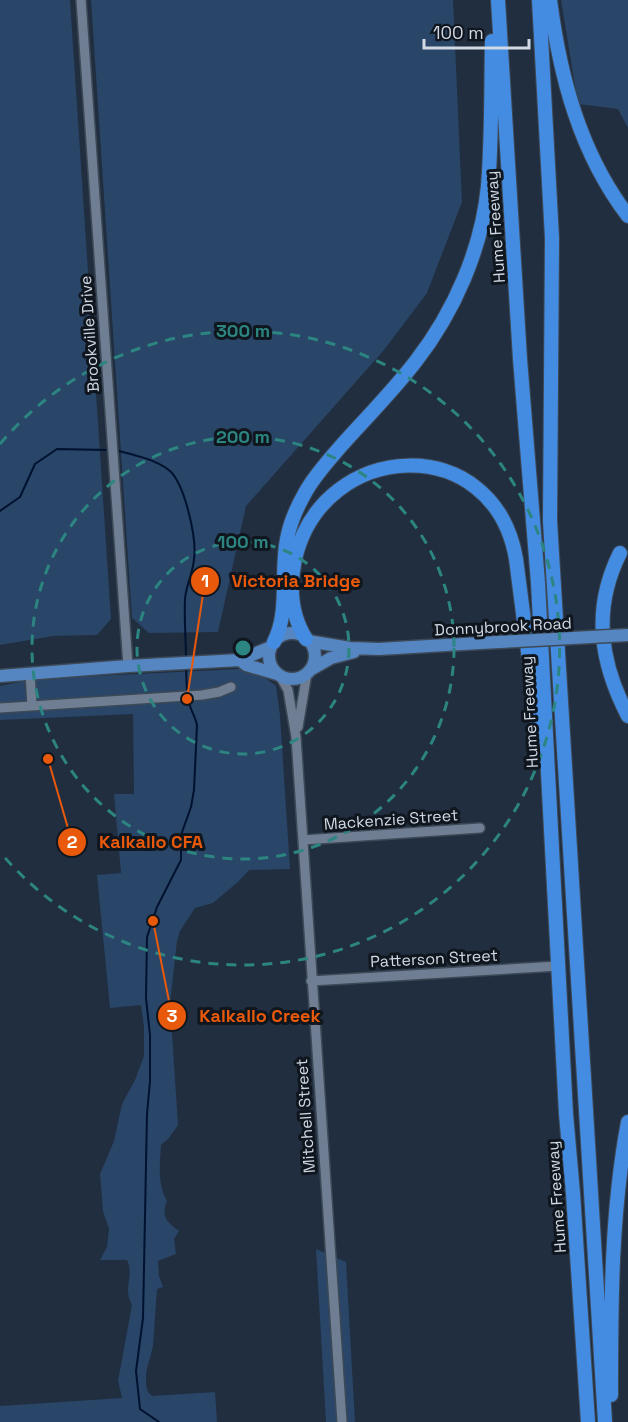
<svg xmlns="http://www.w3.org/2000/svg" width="628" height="1422" viewBox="0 0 628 1422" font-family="'Space Grotesk',sans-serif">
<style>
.green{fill:#294567}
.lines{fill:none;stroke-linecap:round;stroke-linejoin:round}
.stream{stroke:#00122f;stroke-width:2}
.minor-casing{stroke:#3d4957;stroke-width:12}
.major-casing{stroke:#3d4957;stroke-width:15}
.highway-casing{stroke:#3d4957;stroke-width:16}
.minor{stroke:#6f7e92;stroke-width:9}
.major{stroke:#5586c2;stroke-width:12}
.highway{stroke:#448ce2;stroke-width:14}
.major-bridge-casing{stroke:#3d4957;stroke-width:15;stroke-linecap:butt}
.major-bridge{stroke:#5586c2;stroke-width:12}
.ring{fill:none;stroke:#2c8580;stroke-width:3;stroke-dasharray:10 8}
.labels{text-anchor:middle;stroke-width:6;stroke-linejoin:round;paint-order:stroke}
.street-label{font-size:16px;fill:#d0d9e4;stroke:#10161e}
.centre{fill:#2c8580;stroke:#10161e;stroke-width:3}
.ring-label{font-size:18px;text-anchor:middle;font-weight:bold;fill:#2c8580;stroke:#10161e;stroke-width:6;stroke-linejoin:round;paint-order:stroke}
.leader{fill:none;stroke:#e8590c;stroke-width:2}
.callout-dot{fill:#e8590c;stroke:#10161e;stroke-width:2}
.mark-label{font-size:18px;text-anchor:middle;font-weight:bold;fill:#fff}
.callout-label{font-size:18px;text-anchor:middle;font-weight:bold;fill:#e8590c;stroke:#10161e;stroke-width:6;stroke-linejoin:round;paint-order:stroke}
</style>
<rect width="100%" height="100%" fill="#212e3f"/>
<path class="green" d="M0,0H70L111,619L97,635L53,636L0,645Z
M91,0H453L462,202L427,293L384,350L246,506L218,632L149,633L132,618Z
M561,0H628V128L618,109L578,104Z
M239,669L264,677L276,686L280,715L290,869L249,870L239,881L213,903L195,908L180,931L177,941L170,1003L178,1125L169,1138L161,1145C160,1165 157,1183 167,1201C161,1216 166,1222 179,1231L174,1239L176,1254L158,1261L159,1276L163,1287L157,1289L153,1346L146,1373V1385L148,1392L152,1396L215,1392L217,1422H0V1406L122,1398L118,1381L132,1305C122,1286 135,1277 127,1260H100L107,1247L109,1229L103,1211L100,1174L114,1141L122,1104L135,1080L144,1056V1027L141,1005L110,1008L97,875L121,873L114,794H134L133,714L0,720V686L35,679Z
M316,1249L346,1262L355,1422H326Z"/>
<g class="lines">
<path class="stream" d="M119,451C135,455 157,460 170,471C185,485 197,539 194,559C193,573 186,585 185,599C184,619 186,639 186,659
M0,511L20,497L35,464L57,449L106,450
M186,668L187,692
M159,1422L140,1409L136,1371L143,1318L147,1114L150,1081V1035L146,998L147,937L157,907L181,860V835L191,807L194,790L197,725C195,715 189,708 188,698"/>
<g class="minor-casing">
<path id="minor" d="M81,0L128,666
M30,673L32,706
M280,676L288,690L296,737L342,1422
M0,708L202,695L219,692L231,687
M298,727L307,673
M303,840L480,828
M311,981L558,966"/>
</g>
<g class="major-casing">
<path id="major" d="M269 656a23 23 0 1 1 46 0a23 23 0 1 1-46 0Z
M308,641L350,648L379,649L480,643
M240,660L246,665L277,674
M310,670L331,658L354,652
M0,676L128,666L240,660L271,647"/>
</g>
<g class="highway-casing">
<path id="highway" d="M498,0L520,359L538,583L566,1114L573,1193L588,1422
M539,0L552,238L550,521L605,1422
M550,0C560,77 580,153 628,216
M620,553C592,609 600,662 628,716
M306,639C291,615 289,587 295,559C323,439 494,430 516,559L538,729
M274,642C290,610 280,574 287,539C290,523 297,507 305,493C314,476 328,461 341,446C366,418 393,391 416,361C454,312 482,249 488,186C492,138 491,89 492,41
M611,1395C611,1303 611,1212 628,1122"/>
</g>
<use href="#minor" class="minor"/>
<use href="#major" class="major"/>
<use href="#highway" class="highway"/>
<g class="major-bridge-casing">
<path id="major-bridge" d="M480,643L628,635"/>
</g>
<use href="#major-bridge" class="major-bridge"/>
</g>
<g class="ring">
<circle cx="243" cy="648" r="106"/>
<circle cx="243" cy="648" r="211"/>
<path d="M0 444A317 317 0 1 1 0 852"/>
</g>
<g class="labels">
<g class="street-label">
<text transform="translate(495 227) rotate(-94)" y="6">Hume Freeway</text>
<text transform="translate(89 334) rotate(-94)" y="6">Brookville Drive</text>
<text transform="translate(503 626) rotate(-3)" y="6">Donnybrook Road</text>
<text transform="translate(529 712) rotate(-93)" y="6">Hume Freeway</text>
<text transform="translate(391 819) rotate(-4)" y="6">Mackenzie Street</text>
<text transform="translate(434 958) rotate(-3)" y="6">Patterson Street</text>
<text transform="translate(305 1116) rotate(-94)" y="6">Mitchell Street</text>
<text transform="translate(556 1197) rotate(-94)" y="6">Hume Freeway</text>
</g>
</g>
<circle cx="243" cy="648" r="9" class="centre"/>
<g class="ring-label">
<text x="243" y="337">300 m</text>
<text x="243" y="443">200 m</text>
<text x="243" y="548">100 m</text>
</g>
<path class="leader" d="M187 699L205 581M48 759L72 842M153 921L172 1016"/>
<g class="callout-dot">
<circle cx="187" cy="699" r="6"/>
<circle cx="48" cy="759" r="6"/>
<circle cx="153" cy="921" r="6"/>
<circle cx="205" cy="581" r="15"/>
<circle cx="72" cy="842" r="15"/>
<circle cx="172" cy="1016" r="15"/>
</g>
<g class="mark-label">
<text x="205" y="587">1</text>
<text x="72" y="848">2</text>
<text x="172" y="1022">3</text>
</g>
<g class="callout-label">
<text x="296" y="587">Victoria Bridge</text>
<text x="151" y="848">Kalkallo CFA</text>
<text x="260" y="1022">Kalkallo Creek</text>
</g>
<path d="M424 39v9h105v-9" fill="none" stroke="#d0d9e4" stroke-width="3"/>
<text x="433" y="39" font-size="18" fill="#d0d9e4" stroke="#10161e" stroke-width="4.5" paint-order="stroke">100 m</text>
</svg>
